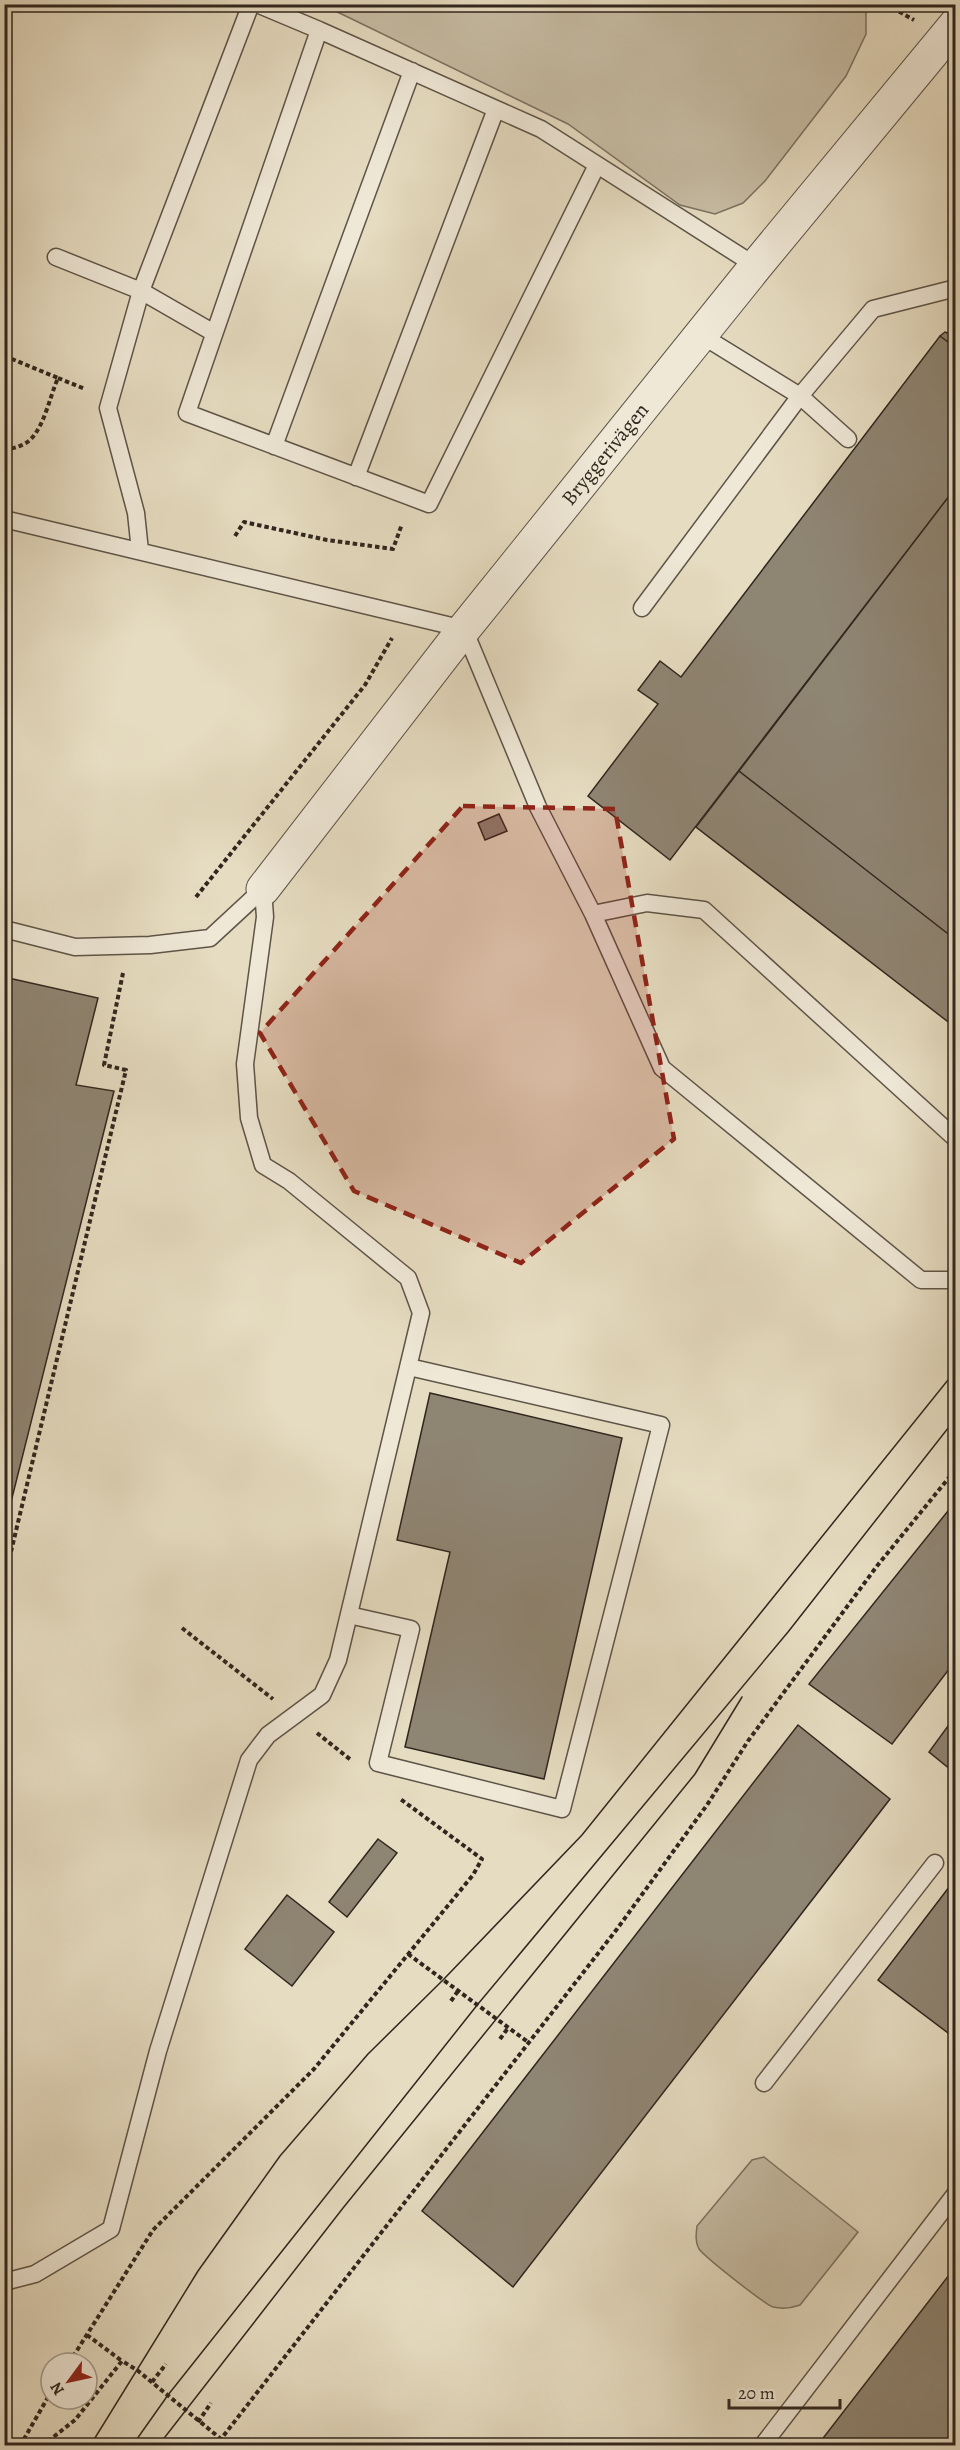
<svg xmlns="http://www.w3.org/2000/svg" width="960" height="2450" viewBox="0 0 960 2450" font-family="Alegreya,serif">
<style>
.green{fill:#c7bda5;stroke:#7c7262;stroke-width:1.5}
.building{fill:#8f8573;stroke:#30261e;stroke-width:1.5}
.lines{fill:none;stroke-linecap:round;stroke-linejoin:round}
.service-casing{stroke:#5e5447;stroke-width:19}
.minor-casing{stroke:#5e5447;stroke-width:35}
.path{stroke:#30261e;stroke-width:4;stroke-dasharray:4.5 3;stroke-linecap:butt}
.service{stroke:#efe8d7;stroke-width:16}
.minor{stroke:#efe8d7;stroke-width:33}
.tram{stroke:#30261e;stroke-width:1.5}
.marked{fill:#8f2418;fill-opacity:0.2;stroke:#8f2418;stroke-width:4.5;stroke-dasharray:12 8;stroke-linejoin:round}
.labels{text-anchor:middle;stroke-width:5;stroke-linejoin:round;paint-order:stroke}
.street-label{font-size:21px;fill:#30261e;stroke:#efe8d7}
</style>
<rect width="100%" height="100%" fill="#e6dcc1"/>
<filter id="stains"><feTurbulence type="fractalNoise" baseFrequency=".00333" numOctaves="4"/><feColorMatrix values="0 0 0 0 .2 0 0 0 0 .09 0 0 0 0 .02 0 0 0 .5 -.17"/></filter>
<radialGradient id="worn" r=".72"><stop offset=".6" stop-color="#630" stop-opacity="0"/><stop offset="1" stop-color="#630" stop-opacity=".3"/></radialGradient>
<path class="green" d="M323,5H866V34L846,76L765,181L743,203L715,214L680,205L568,124Z
M764,2157L858,2232L800,2305C792,2308 782,2309 773,2307C763,2303 706,2258 699,2249C695,2242 696,2234 697,2226L752,2160Z"/>
<path class="building" d="M945,332L956,337V348L940,336Z
M940,336L956,348V487L670,860L588,796L658,704L638,690L660,661L681,677Z
M956,487V940L739,771Z
M739,771L956,940V1028L696,827Z
M499,814L507,831L485,840L478,823Z
M4,977L98,998L76,1085L114,1091L4,1530Z
M430,1393L622,1438L544,1779L405,1747L450,1552L397,1540Z
M956,1501V1629L950,1637L956,1642V1660L892,1744L809,1684Z
M956,1715V1774L929,1752Z
M798,1725L890,1799L513,2287L422,2211Z
M378,1839L397,1853L347,1917L329,1902Z
M956,1878V2039L878,1980Z
M287,1895L334,1932L292,1986L245,1949Z
M956,2266V2446H817Z"/>
<g class="lines">
<g class="service-casing">
<path id="service" d="M257,4L319,30L541,129L756,266
M319,30L187,413L429,504L597,165
M56,257L141,291L214,333
M701,335L800,396L873,309L956,288
M274,446L412,71
M356,477L496,109
M4,519L464,629L538,807L593,914L662,1068L921,1280H956
M140,551L136,513L108,408L141,291L251,4
M642,608L800,396L848,439
M593,914L647,903L704,910L956,1139
M4,929L75,947L150,945L210,938L263,889
M349,1615L411,1629L378,1763L562,1809L661,1425L409,1367
M764,2083L935,1863
M4,2282L35,2274L111,2229L158,2051L249,1760L268,1735L322,1695L338,1660L421,1313L408,1278L289,1181L263,1165L249,1118L245,1064L265,917L263,889
M762,2446L956,2193"/>
</g>
<g class="minor-casing">
<path id="minor" d="M263,889L464,629L756,266L956,24"/>
</g>
<path class="path" d="M886,4L914,20
M58,378L85,389
M4,450C14,448 24,446 31,439C45,424 50,396 58,378L12,359
M235,536L244,522L327,540L393,549L402,524
M196,897L365,685L392,638
M4,1581L126,1070L104,1065L123,973
M182,1628L273,1699
M317,1733L351,1760
M408,1954L528,2042
M451,2001L458,1991
M500,2039L508,2028
M87,2335L122,2361
M69,2363L153,2230L314,2069L473,1875L482,1859L399,1798
M152,2382L166,2364
M198,2422L211,2403
M20,2446L51,2392
M42,2446L75,2420L122,2361L137,2370L221,2439
M229,2446L221,2439L617,1929L707,1805L748,1741L877,1566L956,1469"/>
<use href="#service" class="service"/>
<use href="#minor" class="minor"/>
<path class="tram" d="M90,2446L198,2271L280,2156L368,2054L443,1980L582,1835L956,1370
M132,2446L168,2395L478,2004L788,1632L956,1418
M158,2446L343,2208L695,1774L742,1697"/>
</g>
<path class="marked" d="M463,806L615,809L674,1139L521,1263L354,1191L260,1033Z"/>
<g class="labels">
<g class="street-label">
<text transform="translate(605 454) rotate(-51)" y="7">Bryggerivägen</text>
</g>
</g>
<rect width="960" height="2450" fill="none" stroke="#e6dcc1" stroke-width="24"/>
<rect x="6" y="6" width="948" height="2438" fill="none" stroke="#30261e" stroke-width="3"/>
<rect x="12" y="12" width="936" height="2426" fill="none" stroke="#30261e" stroke-width="1.5"/>
<g transform="translate(69 2381) rotate(237)"><circle r="28" fill="#efe8d7" stroke="#a39a8d" stroke-width="1.5"/>
<path d="M0-4.5L10 22L0 15L-10 22Z" fill="#8f2418"/>
<text y="-9" font-size="16" font-weight="bold" text-anchor="middle" fill="#30261e">N</text>
</g>
<path d="M729 2399v9h111v-9" fill="none" stroke="#30261e" stroke-width="3"/>
<text x="738" y="2399" font-size="18" fill="#30261e" stroke="#efe8d7" stroke-width="4.5" paint-order="stroke">20 m</text>
<rect width="100%" height="100%" filter="url(#stains)"/>
<rect width="100%" height="100%" fill="url(#worn)"/>
</svg>
